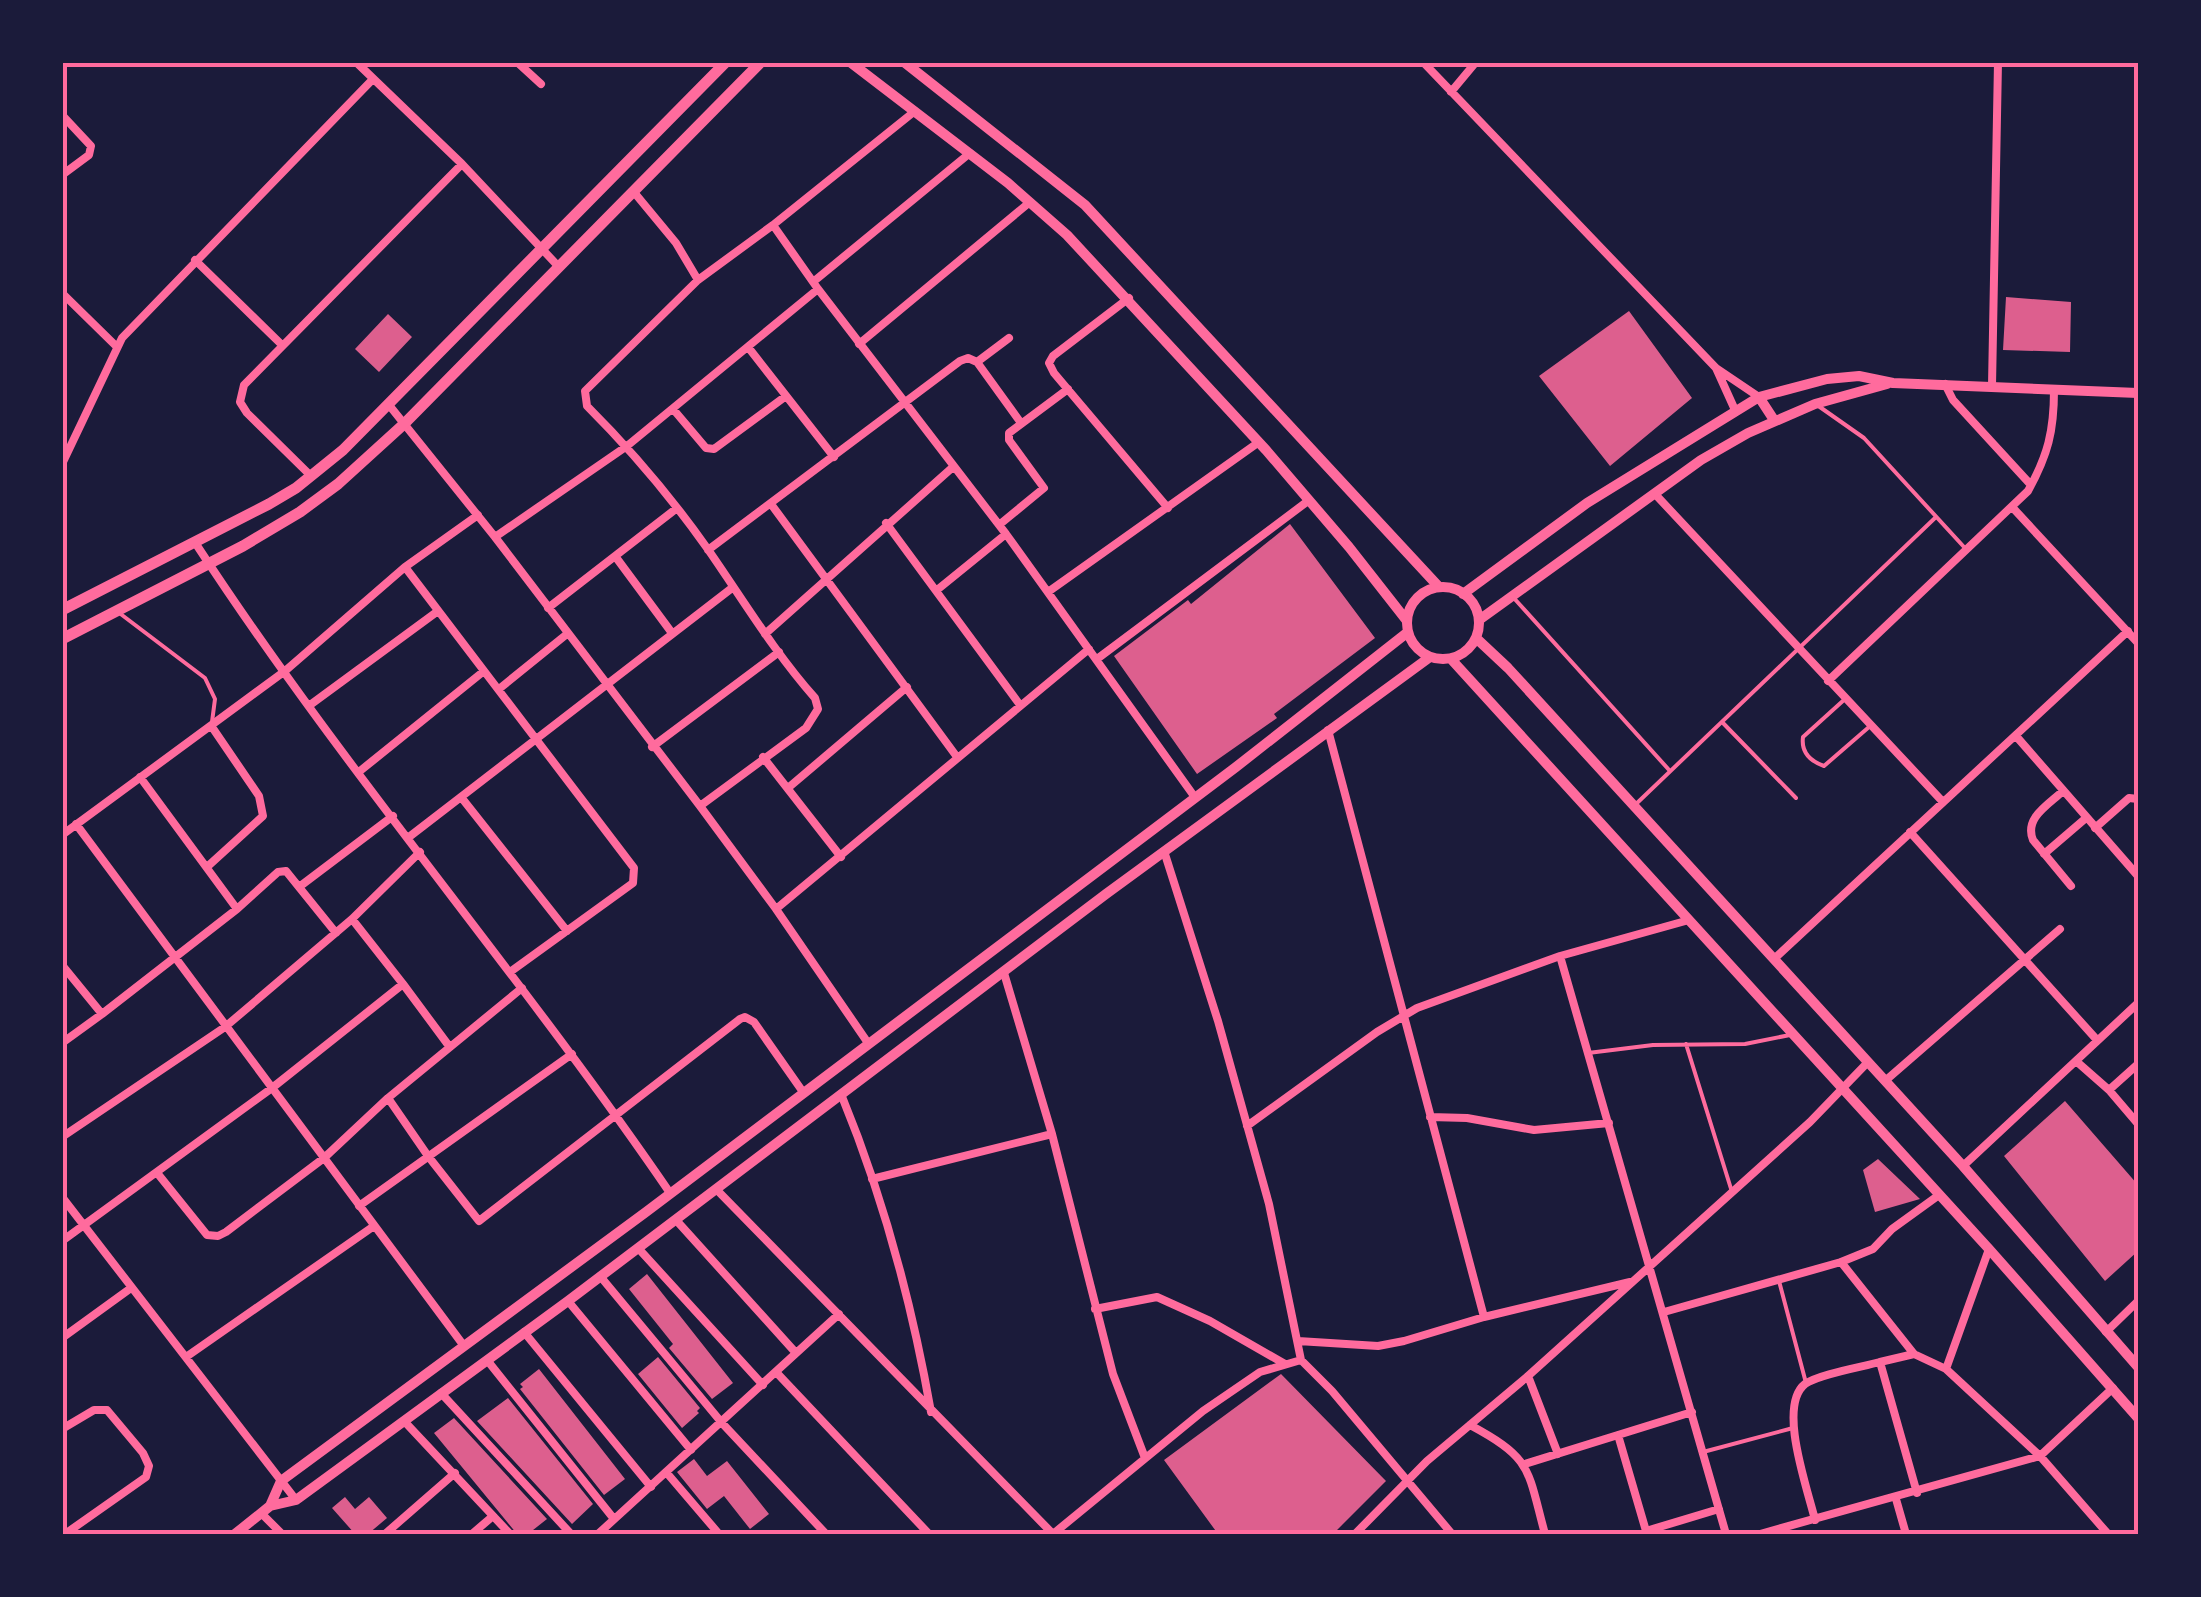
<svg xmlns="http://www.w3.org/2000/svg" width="2201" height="1597" viewBox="0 0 2201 1597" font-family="Cabin,sans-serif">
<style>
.building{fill:#dd5f8e}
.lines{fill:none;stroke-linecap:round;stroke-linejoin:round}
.service{stroke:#ff6b9d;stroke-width:4}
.minor{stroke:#ff6b9d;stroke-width:8}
.tertiary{stroke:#ff6b9d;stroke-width:10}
.secondary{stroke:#ff6b9d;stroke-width:11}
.neatline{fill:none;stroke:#ff6b9d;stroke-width:4}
</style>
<rect width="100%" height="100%" fill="#1b1b3a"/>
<path class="building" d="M2006,297L2071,302L2070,352L2003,350Z
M1629,311L1692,398L1610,466L1539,376Z
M388,314L412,337L379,372L355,349Z
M1290,524L1375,638L1274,714L1277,718L1197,774L1114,656L1188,600L1191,604Z
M2065,1101L2138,1185V1251L2105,1281L2004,1156Z
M1878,1159L1920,1199L1875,1212L1863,1170Z
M647,1274L733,1383L712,1399L669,1348L673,1344L629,1289Z
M658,1357L700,1408L697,1411L699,1413L682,1428L638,1374Z
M539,1369L625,1479L604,1495L520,1389L523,1387L520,1384Z
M1281,1374L1386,1481L1333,1534H1218L1164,1460Z
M508,1398L593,1504L572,1524L477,1421Z
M454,1418L547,1519L528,1534H517L434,1433Z
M694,1459L707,1476L727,1461L769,1514L750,1529L724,1496L707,1509L677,1472Z
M345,1497L355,1509L369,1497L387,1518L368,1534H355L332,1508Z"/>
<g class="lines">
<path class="service" d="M1817,405L1864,438L1964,547
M1512,596L1670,771
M118,612L205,678L215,699L212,722
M1845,699L1803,737C1801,752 1810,761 1824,766L1869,727
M1723,723L1796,798
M1636,804L1936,517
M1686,1044L1732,1192
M1588,1053L1653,1045L1745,1044L1790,1035
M1779,1281L1806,1383
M1703,1452L1793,1428"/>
<path class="minor" d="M356,62L462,164L558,266
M517,62L541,84
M1423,62L1716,368L1759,397
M1451,92L1476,62
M62,115L91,146L89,155L62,175
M633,191L676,243L698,280L773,225L818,289L1006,534L1194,796
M773,225L915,111
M195,260L282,345
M698,280L585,391L587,406C631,450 671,497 707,548C742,598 774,652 815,698L818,709L806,728L700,806
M813,282L970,153
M62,293L116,346
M1129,298L1053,356L1049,363L1054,373L1168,508
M859,344L1030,202
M748,347L834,457
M977,362L1009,338
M1716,368L1735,410
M1945,384L1953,400L2031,485
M1992,386L1998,62
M389,405L495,537L700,806L776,909L868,1043
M673,409L706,448L714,449L786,396
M62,464L122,338L373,79
M311,476L247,413L240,402L244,385L462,164
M1655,494L1943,802
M771,504L957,757
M2013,508L2138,643
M886,523L1020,705
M999,525L1044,488L1009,440V433L1068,389
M495,537L627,446L818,289
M196,544C342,768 519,972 670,1193
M708,550L960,361L968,358L977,362L1021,423
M615,556L672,633
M405,567L634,868L633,883L510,972
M937,590L1006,534
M1048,592L1259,442
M548,608L677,508
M765,634L953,467
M1097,659L1308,501
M1828,681L2028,491C2048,455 2054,431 2054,390
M499,689L567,634
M310,705L438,611
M1328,730L1484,1317
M2016,736L2138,876
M652,747L779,652
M763,757L841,857
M360,771L484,671
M140,777L237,909
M788,788L907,687
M2063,791C2048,805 2024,818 2033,840L2071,886
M461,797L567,931
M76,824L464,1346
M2095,828L2129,798L2138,799
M1910,832L2097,1040
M62,835L285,671L405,567L478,515
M409,837L732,588
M1164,851L1218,1021L1269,1204L1301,1360
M2044,854L2086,818
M207,867L263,816L259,796L212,727
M299,887L393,816
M776,909L1089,649
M352,919L403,984
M1560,956L1726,1534
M1774,959L2128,631
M62,965L102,1014L237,909L278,872L286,871L336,933
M1004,973L1052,1134L1113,1374L1145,1458
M62,1043L102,1014
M2076,1061L2109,1090L2138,1124
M1885,1081L2060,929
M2109,1090L2138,1064
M841,1094C883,1196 912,1304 931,1412
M388,1098L428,1156L479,1221L740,1019L745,1017L754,1022L803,1092
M1430,1117L1467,1118L1534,1130L1609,1123
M1247,1126L1377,1032L1417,1008L1560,956L1689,920
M62,1137L225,1027L352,919L420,852
M1963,1166L2138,1003
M158,1174L207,1235L218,1236L226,1232L324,1158L388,1098L522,988
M872,1179L1052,1134
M716,1189L1053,1534
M62,1197L296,1500
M359,1206L572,1054
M676,1220L796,1353
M62,1241L272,1088L403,984L449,1046
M638,1248L763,1385
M1841,1262L1914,1354L1946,1369L2040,1456L2108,1534
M600,1276L722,1423L826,1534
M568,1301L691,1450
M1095,1309L1157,1297L1210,1321L1285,1364
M1664,1312L1841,1262L1873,1249L1892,1229L1939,1195
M524,1332L651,1487
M2106,1332L2138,1301
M62,1338L131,1288
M1298,1341L1378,1346L1404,1341L1484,1317L1630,1282
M1914,1354L1880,1362L1917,1493
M186,1357L374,1226
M487,1360L614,1519
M1946,1369L1989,1249
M776,1372L929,1534
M1528,1376L1558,1454
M441,1393L571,1534
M404,1421L510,1534
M1470,1425C1533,1459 1527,1468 1545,1534
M62,1429L94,1410H107L143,1453L149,1466L146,1477L65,1534
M1618,1435L1646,1531
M1525,1464L1692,1412
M666,1472L719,1534
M1896,1499L1906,1534
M261,1513L282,1534
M1815,1520C1808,1490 1777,1406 1805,1384C1819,1374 1862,1367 1880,1362
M385,1534L455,1473
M472,1534L493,1516
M598,1534L839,1314
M1053,1534L1203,1411L1260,1372L1301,1360L1332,1391L1452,1534
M1355,1534L1427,1461L1528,1376L1810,1122L1868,1062
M1645,1534L1646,1531L1719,1509
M1760,1534L2040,1456L2113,1388"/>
<path class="tertiary" d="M850,62L1008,183L1067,235L1266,450L1349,547L1407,621
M904,62L1085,205L1439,587
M1759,397L1774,420
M1407 623a36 36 0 1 1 72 0a36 36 0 1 1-72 0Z
M1463,594L1587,503L1759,397L1827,379L1859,376L1893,383L2138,393
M1479,620L1701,460L1748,433L1815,404L1887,384
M1476,638L1508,668L1963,1166L2138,1367
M1451,659L1989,1249L2138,1418
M270,1506L296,1500L568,1301L1106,894L1430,657
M235,1534L270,1506L281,1481L646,1212L1236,767L1408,632"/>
<path class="secondary" d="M62,610L269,504L296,488L343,450L726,62
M62,639L243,546L300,512L338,484L404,424L761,62"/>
</g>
<rect width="2201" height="1597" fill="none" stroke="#1b1b3a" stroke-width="130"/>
<rect x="65" y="65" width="2071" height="1467" class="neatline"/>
</svg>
